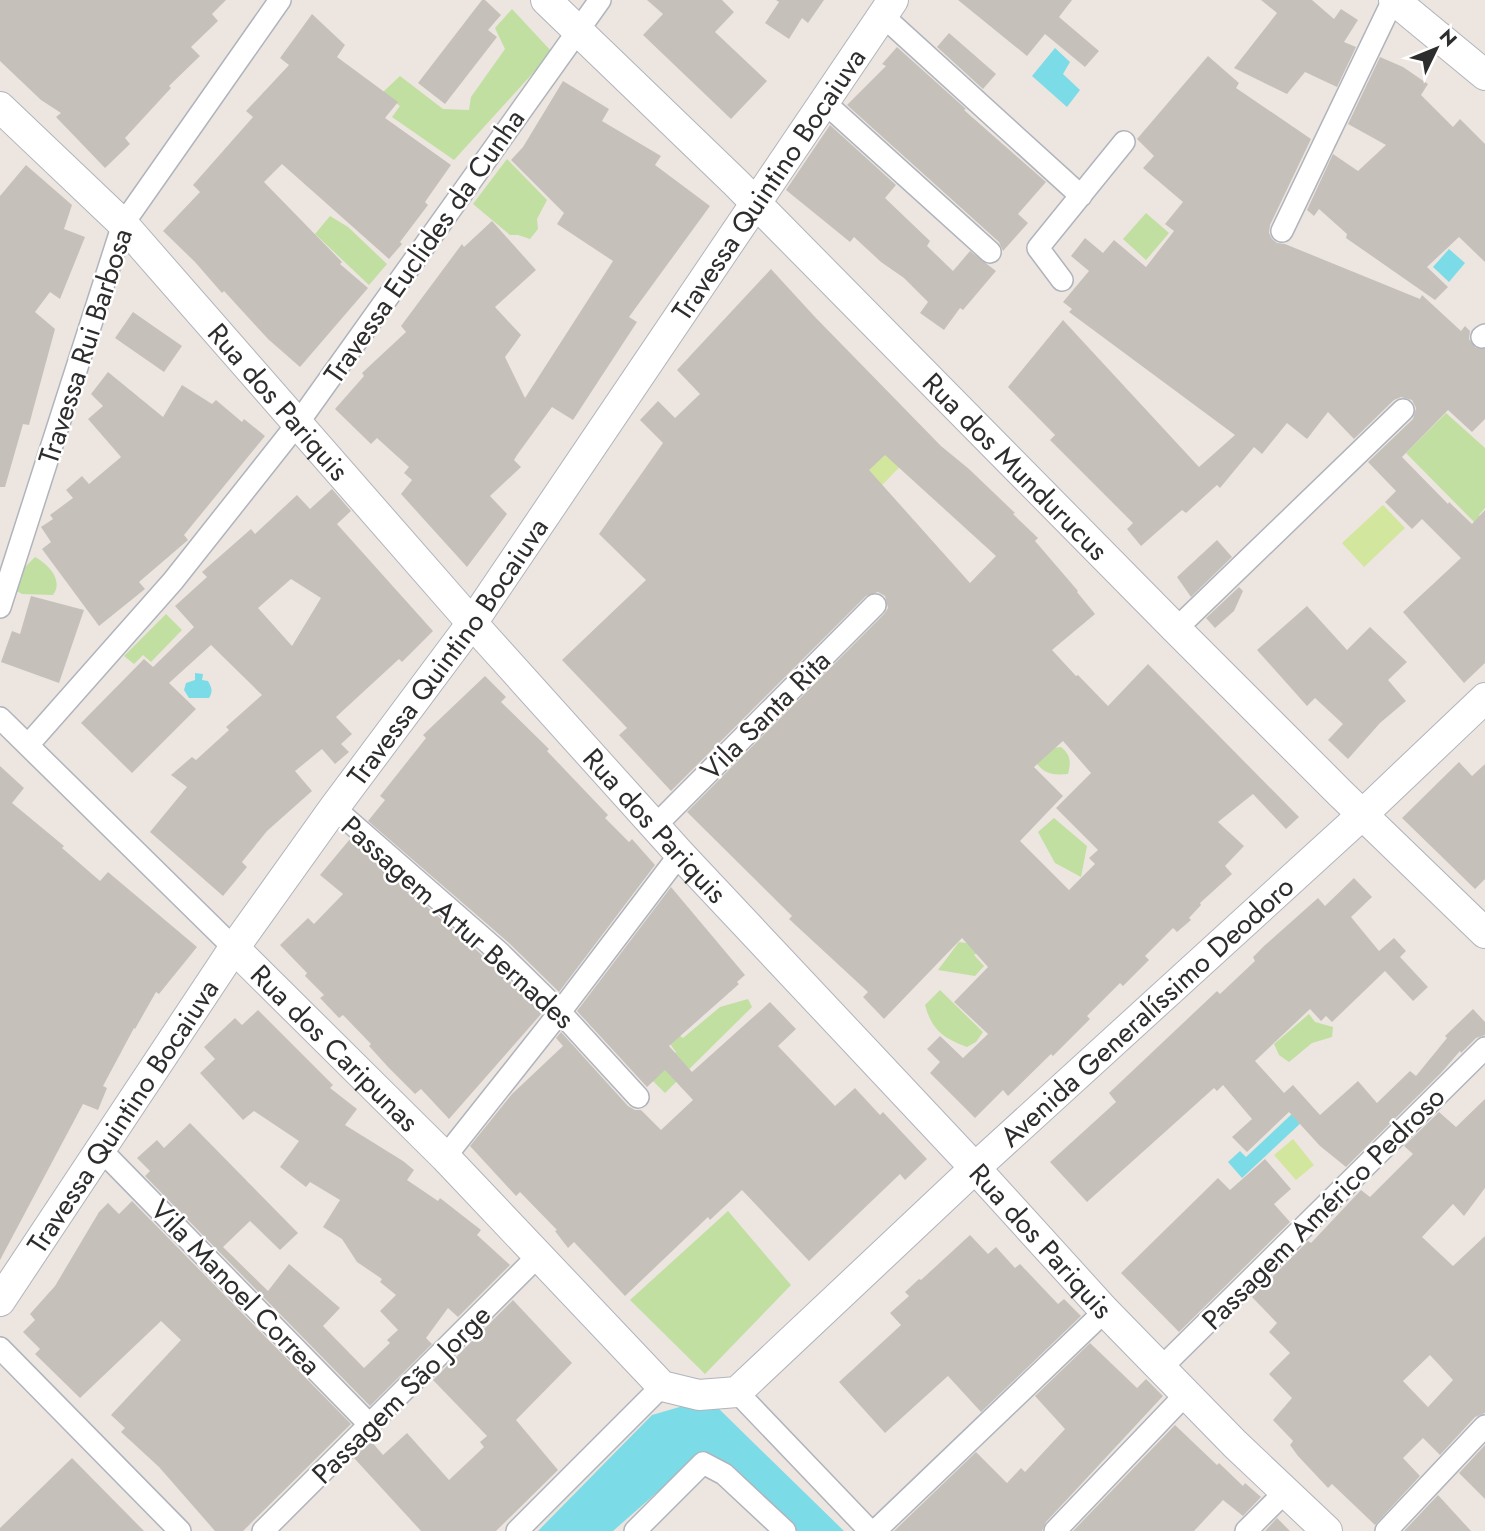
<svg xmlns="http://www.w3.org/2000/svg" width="1485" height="1531" viewBox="0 0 1485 1531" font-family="Jost,sans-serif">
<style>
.green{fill:#c0dfa1}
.pitch{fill:#d3e69d}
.water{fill:#7bdce7}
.building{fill:#c6c0bb;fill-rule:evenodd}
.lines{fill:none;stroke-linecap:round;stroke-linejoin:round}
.street-casing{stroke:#b0b4bc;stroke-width:24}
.secondary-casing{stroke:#b0b4bc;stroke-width:32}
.street{stroke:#fff;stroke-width:21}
.secondary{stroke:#fff;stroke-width:30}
.labels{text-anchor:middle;stroke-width:5;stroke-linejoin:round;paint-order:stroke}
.street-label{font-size:28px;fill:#2d2d2d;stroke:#fff}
</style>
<rect width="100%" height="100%" fill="#ede5e0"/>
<path class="green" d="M512,9L552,52L454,160L392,117L400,106L382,93L400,76L443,109L469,110L471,97L505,49L495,28Z
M507,159L547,200L537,219L538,229L530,239L518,235H510L473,204Z
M1146,213L1169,233L1146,260L1123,239Z
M330,216L348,227L387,264L369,285L315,234Z
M1446,413L1485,448V508L1479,515L1485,522V533L1406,453Z
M35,557C48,564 64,580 53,595L22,594L15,590L17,575Z
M166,614L182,630L151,662L143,655L134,664L124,656Z
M1061,747C1071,755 1071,762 1068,774C1054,775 1046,775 1037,764L1045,749Z
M1054,818L1087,846L1081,877L1055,863L1038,832Z
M959,942L982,945L980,951L974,955L984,966L975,976L938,970Z
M940,990L983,1032L976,1042L967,1047C943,1038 932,1030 925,1005Z
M748,999L752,1007L665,1093L650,1078L676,1052L664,1036L673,1031L683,1038L720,1007Z
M1309,1014L1315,1022L1333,1027L1332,1037L1312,1043L1289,1062L1279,1055L1274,1044Z
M728,1211L791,1285L705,1374L630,1300Z"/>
<path class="pitch" d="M892,423L918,448L861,507L836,483Z
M1383,505L1405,528L1364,567L1342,543Z
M1293,1139L1314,1165L1296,1180L1274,1155Z"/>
<path class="water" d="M1055,48L1070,62L1063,74L1080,90L1067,107L1032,76Z
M1449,249L1465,263L1449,282L1433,267Z
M195,673L203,674L202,680L208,681C212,688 213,691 209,698H189L184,690L186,683L195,680Z
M1294,1112L1303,1121L1242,1178L1228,1162L1240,1151L1246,1157Z
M683,1406H716L844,1531H795L715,1457L695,1459L613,1531H538L652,1415Z"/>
<path class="building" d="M0,0H226L212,14L218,21L191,47L200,56L169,86L171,88L125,138L130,144L105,168L56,117L61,113L41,100L0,61Z
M482,0H485L501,15L488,30L497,37L445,104L418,83Z
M647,0H722L734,12L715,32L767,81L731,119L643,35L663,14Z
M776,0H824L808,23L802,18L789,39L765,23L779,2Z
M958,0H1072L1059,17L1099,51L1085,67L1045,34L1027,56Z
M1261,0H1312L1334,19L1341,9L1358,20L1344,42L1356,47L1337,87L1305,72L1287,94L1234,68L1277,13Z
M312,14L345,45L337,57L398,102L385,118L451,165L425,202L428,205L400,242L402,244L389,259L282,164L264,182L342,262L340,264L368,288L300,367L268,339L224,291L222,293L195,262L163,231L200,192L193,185L253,117L246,111L289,65L280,58Z
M949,33L996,74L983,89L937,47Z
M897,47L966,109L964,110L1046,182L1018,214L1028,223L1003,251L999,242L847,105L886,66L882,64Z
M1208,56L1239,83L1236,88L1311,139L1270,225L1269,233L1272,239L1277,243L1285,244L1420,299L1422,295L1461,331L1465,326L1470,331L1469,339L1476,348L1485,349V419L1472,432L1448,410L1402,457L1448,504L1449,502L1472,524L1485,510V663L1464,683L1403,612L1461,558L1422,519L1412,529L1385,502L1396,491L1368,462L1413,419L1416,408L1412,400L1401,397L1394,400L1354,439L1328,412L1307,439L1287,423L1262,454L1254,447L1220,488L1217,485L1186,513L1182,510L1141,546L1127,529L1133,523L1050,440L1055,435L1008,387L1063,320L1199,467L1235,435L1069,312L1072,309L1063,302L1089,271L1071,256L1085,238L1103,253L1114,240L1146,267L1174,231L1165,224L1183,202L1143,168L1154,156L1137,139Z
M1380,57L1403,67L1428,84L1421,95L1453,127L1460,119L1485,144V262L1459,237L1427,267L1448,287L1435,300L1346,238L1347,234L1319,209L1314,216L1307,210L1333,154L1358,171L1386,145L1348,124Z
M563,81L609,109L602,121L661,156L655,165L710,206L629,317L637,322L573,420L552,407L517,455L514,460L521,467L490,496L507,514L467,567L401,494L412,480L404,473L409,467L377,438L371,444L335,409L364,376L362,373L406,332L401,326L462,244L464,247L492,221L536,270L495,307L521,335L505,357L525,398L613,261L557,224L564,213L511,160L523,147Z
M830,125L896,185L885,198L930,241L927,246L953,271L970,251L996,271L963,310L960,308L944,330L920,313L928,302L904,278L881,262L854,237L850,242L786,190Z
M26,165L72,205L64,229L85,237L60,299L50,292L35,312L55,329L29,425L23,424L5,487H0V196Z
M771,269L815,317L941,446L969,469L1015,513L1013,514L1038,538L1035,541L1078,591L1077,592L1095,614L1052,650L1076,676L1078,675L1108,706L1148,664L1299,817L1286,829L1253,794L1218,822L1244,846L1225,866L1232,874L1200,903L1201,905L1189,918L1191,920L1177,932L1173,928L1145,956L1149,960L1123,986L1120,983L1087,1016L1090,1019L1053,1056L1051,1054L1008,1096L1003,1090L975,1118L930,1073L940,1062L927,1049L940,1036L963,1058L988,1034L954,1002L988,967L962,938L884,1019L863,997L868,992L789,919L792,916L687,812L884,614L888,608L885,596L878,592L866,596L671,791L619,735L627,728L562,660L646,580L599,534L663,443L640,420L658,401L675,418L700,394L677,370ZM885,455L996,556L970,583L869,470ZM1063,741L1091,773L1056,808L1098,850L1089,858L1095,864L1069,890L1020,841L1063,796L1034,767Z
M133,312L182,346L164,372L115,338Z
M108,372L163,417L182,385L212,404L216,400L242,422L244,419L265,436L184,535L188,540L139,582L145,589L99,626L42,549L51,542L41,527L53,519L50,515L73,498L66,490L82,476L89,484L121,457L88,419L103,406L91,394Z
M332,489L351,511L337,524L433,631L402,662L399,659L336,717L352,734L341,744L349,752L335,764L322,749L295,771L312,791L267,831L242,862L247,867L223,896L150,832L187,787L171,775L192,757L196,760L229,730L226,727L262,695L211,645L169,683L196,709L132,773L81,723L144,659L153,667L194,627L175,606L207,577L202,572L251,529L255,534L297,495L310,509ZM291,579L321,598L292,646L258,608Z
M1217,540L1232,557L1191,597L1177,577Z
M1239,587L1243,591L1234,611L1215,628L1206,618Z
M31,596L84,610L59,683L1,662L12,631L20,634Z
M1307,606L1347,650L1370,627L1407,662L1388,680L1406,701L1380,723L1348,759L1328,740L1343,724L1315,698L1307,706L1257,650Z
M485,676L506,697L501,702L549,749L547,751L608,815L605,818L629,842L632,839L655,865L559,992L509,943L368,821L385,800L380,796L426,738L423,735Z
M1459,762L1472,776L1485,764V879L1475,889L1402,818Z
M0,766L24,788L12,803L64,846L62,848L100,881L108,872L197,947L159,994L156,992L135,1029L134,1028L103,1086L107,1088L98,1110L83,1104L0,1260Z
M350,839L491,963L542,1013L449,1119L421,1089L415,1094L388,1067L369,1046L371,1044L343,1015L339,1018L320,998L324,995L305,976L307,973L280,945L308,918L314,924L343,894L320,875Z
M1354,878L1372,897L1351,917L1379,951L1394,938L1406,951L1400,957L1428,987L1413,1001L1385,971L1332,1022L1326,1016L1321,1021L1310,1009L1255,1061L1284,1093L1293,1085L1320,1115L1358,1081L1377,1103L1410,1071L1416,1076L1447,1038L1445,1036L1473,1009L1485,1022V1035L1476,1038L1461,1053L1460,1051L1441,1073L1346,1167L1320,1146L1289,1112L1247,1152L1232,1137L1252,1119L1223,1085L1217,1091L1214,1088L1087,1202L1050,1162L1116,1102L1109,1093L1217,991L1220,994L1255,961L1253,957L1264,946L1318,898L1325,906Z
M671,887L745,975L737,982L739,984L669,1046L692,1072L770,1002L796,1029L778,1046L835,1106L855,1088L880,1115L883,1112L927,1159L905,1180L900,1174L809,1261L742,1190L710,1220L708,1217L625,1296L574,1242L568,1248L555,1231L557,1230L520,1192L516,1196L470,1146L512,1094L563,1046L556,1038L561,1032L628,1106L635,1110H641L661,1130L693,1100L665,1070L647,1087L577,1011Z
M258,1010L333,1085L330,1088L357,1109L345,1125L403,1161L414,1170L407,1180L438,1201L440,1198L481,1230L477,1235L510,1265L458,1317L448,1308L426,1338L432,1344L370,1406L145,1176L150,1171L137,1158L157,1140L164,1148L190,1123L298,1233L280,1250L250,1221L223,1247L268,1291L289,1264L340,1308L323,1326L364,1368L390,1343L387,1340L398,1330L380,1311L396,1295L380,1282L382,1279L357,1262L342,1239L323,1227L340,1200L310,1182L306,1187L280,1167L299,1141L254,1111L243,1120L200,1073L215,1059L204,1047L235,1018L242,1025Z
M1485,1099V1188L1464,1216L1453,1204L1422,1237L1453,1266L1485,1236V1413L1475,1417L1440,1455L1423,1438L1403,1458L1420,1476L1375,1525L1332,1484L1328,1488L1298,1456L1290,1445L1293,1441L1273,1420L1292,1398L1269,1374L1290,1353L1269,1332L1277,1323L1252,1297L1308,1241L1311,1243L1361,1190L1370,1197L1413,1154L1404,1146L1439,1112L1456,1127ZM1430,1355L1453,1380L1428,1407L1403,1381Z
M1265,1159L1291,1189L1274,1204L1290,1222L1179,1332L1121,1273L1218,1178L1230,1190Z
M132,1201L351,1424L243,1531H215L159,1467L121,1432L125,1428L111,1415L181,1340L161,1321L80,1398L35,1354L40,1349L23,1332L35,1320L30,1314L55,1286L99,1212L108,1203L119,1214Z
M970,1235L988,1254L996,1247L1015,1268L1020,1264L1058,1304L1064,1299L1081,1316L981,1412L948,1376L885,1433L839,1382L901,1325L890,1313L909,1296L905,1292L919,1279L921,1280Z
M513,1300L572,1363L516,1420L558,1470L496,1531H421L354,1458L371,1441L383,1455L407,1433L449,1480L484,1447L480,1442L487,1436L433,1380Z
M1090,1343L1137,1388L1146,1379L1163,1396L1046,1522L1042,1531H894L976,1452L1007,1483L1021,1468L1025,1472L1065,1429L1035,1396Z
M1175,1425L1217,1465L1219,1463L1243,1486L1245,1483L1261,1497L1243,1516L1223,1500L1194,1531H1073Z
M1485,1445V1499L1459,1473Z
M72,1458L144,1531H0V1528Z
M1438,1495L1471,1531H1404Z
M1277,1518L1290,1531H1265Z"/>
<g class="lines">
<g class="street-casing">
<path id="street" d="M883,16L1081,196
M824,102L990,252
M1282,231L1393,0
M1062,280L1038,248L1124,142
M1482,337L1485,335
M0,607L123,224L280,0
M1176,629L1403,410
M0,718L234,948
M28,745L173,581L298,423L600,0
M334,808L500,953L560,1012L638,1097
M655,826L875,605
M101,1150L370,1425
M445,1157L560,1012L680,854
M0,1348L180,1531
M1161,1368L1485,1048
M737,1392L870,1531
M263,1531L538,1256
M517,1531L662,1386
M635,1531L703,1463L724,1474L785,1531
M875,1531L1105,1311
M1055,1531L1186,1394
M1246,1531L1285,1492
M1386,1531L1485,1426"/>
</g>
<g class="secondary-casing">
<g id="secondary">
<path id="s1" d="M546,0L736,183L1176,629L1340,793L1485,933"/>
<path d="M1394,0L1485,75"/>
<path id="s2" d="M0,107L123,224L472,623L680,854L975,1168L1105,1311L1235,1444L1327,1531"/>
<path id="s3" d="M234,948L445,1157L662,1386L699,1395L737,1392L975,1168L1362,815L1485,698"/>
<path id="s4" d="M0,1301L234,948L334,808L472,623L893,0"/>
</g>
</g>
<use href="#street" class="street"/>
<use href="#secondary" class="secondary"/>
</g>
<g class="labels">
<g class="street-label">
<text dy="10" stroke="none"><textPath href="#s4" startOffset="1356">Travessa Quintino Bocaiuva</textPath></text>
<text transform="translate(424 246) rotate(-55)" y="10">Travessa Euclides da Cunha</text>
<text transform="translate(85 346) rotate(-72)" y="10">Travessa Rui Barbosa</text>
<text dy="10" stroke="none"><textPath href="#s2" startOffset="406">Rua dos Pariquis</textPath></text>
<text dy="10" stroke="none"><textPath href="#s1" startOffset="662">Rua dos Mundurucus</textPath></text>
<text dy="10" stroke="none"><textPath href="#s4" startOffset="789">Travessa Quintino Bocaiuva</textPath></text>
<text transform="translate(765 715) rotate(-45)" y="10">Vila Santa Rita</text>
<text dy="10" stroke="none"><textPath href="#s2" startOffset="973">Rua dos Pariquis</textPath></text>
<text transform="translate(458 922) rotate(42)" y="10">Passagem Artur Bernades</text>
<text dy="10" stroke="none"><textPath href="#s3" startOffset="1248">Avenida Generalíssimo Deodoro</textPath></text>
<text dy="10" stroke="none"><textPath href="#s3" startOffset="142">Rua dos Caripunas</textPath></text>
<text dy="10" stroke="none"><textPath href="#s4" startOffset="222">Travessa Quintino Bocaiuva</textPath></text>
<text transform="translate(1323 1208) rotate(-45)" y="10">Passagem Américo Pedroso</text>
<text dy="10" stroke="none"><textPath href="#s2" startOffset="1540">Rua dos Pariquis</textPath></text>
<text transform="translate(236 1287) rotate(46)" y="10">Vila Manoel Correa</text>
<text transform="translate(401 1394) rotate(-45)" y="10">Passagem São Jorge</text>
</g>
</g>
<g transform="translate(1436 49) rotate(47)" stroke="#ffffff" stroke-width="5" paint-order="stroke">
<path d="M0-5L12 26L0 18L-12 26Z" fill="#2d2d2d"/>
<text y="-10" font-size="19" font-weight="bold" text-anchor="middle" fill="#2d2d2d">N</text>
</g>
</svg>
